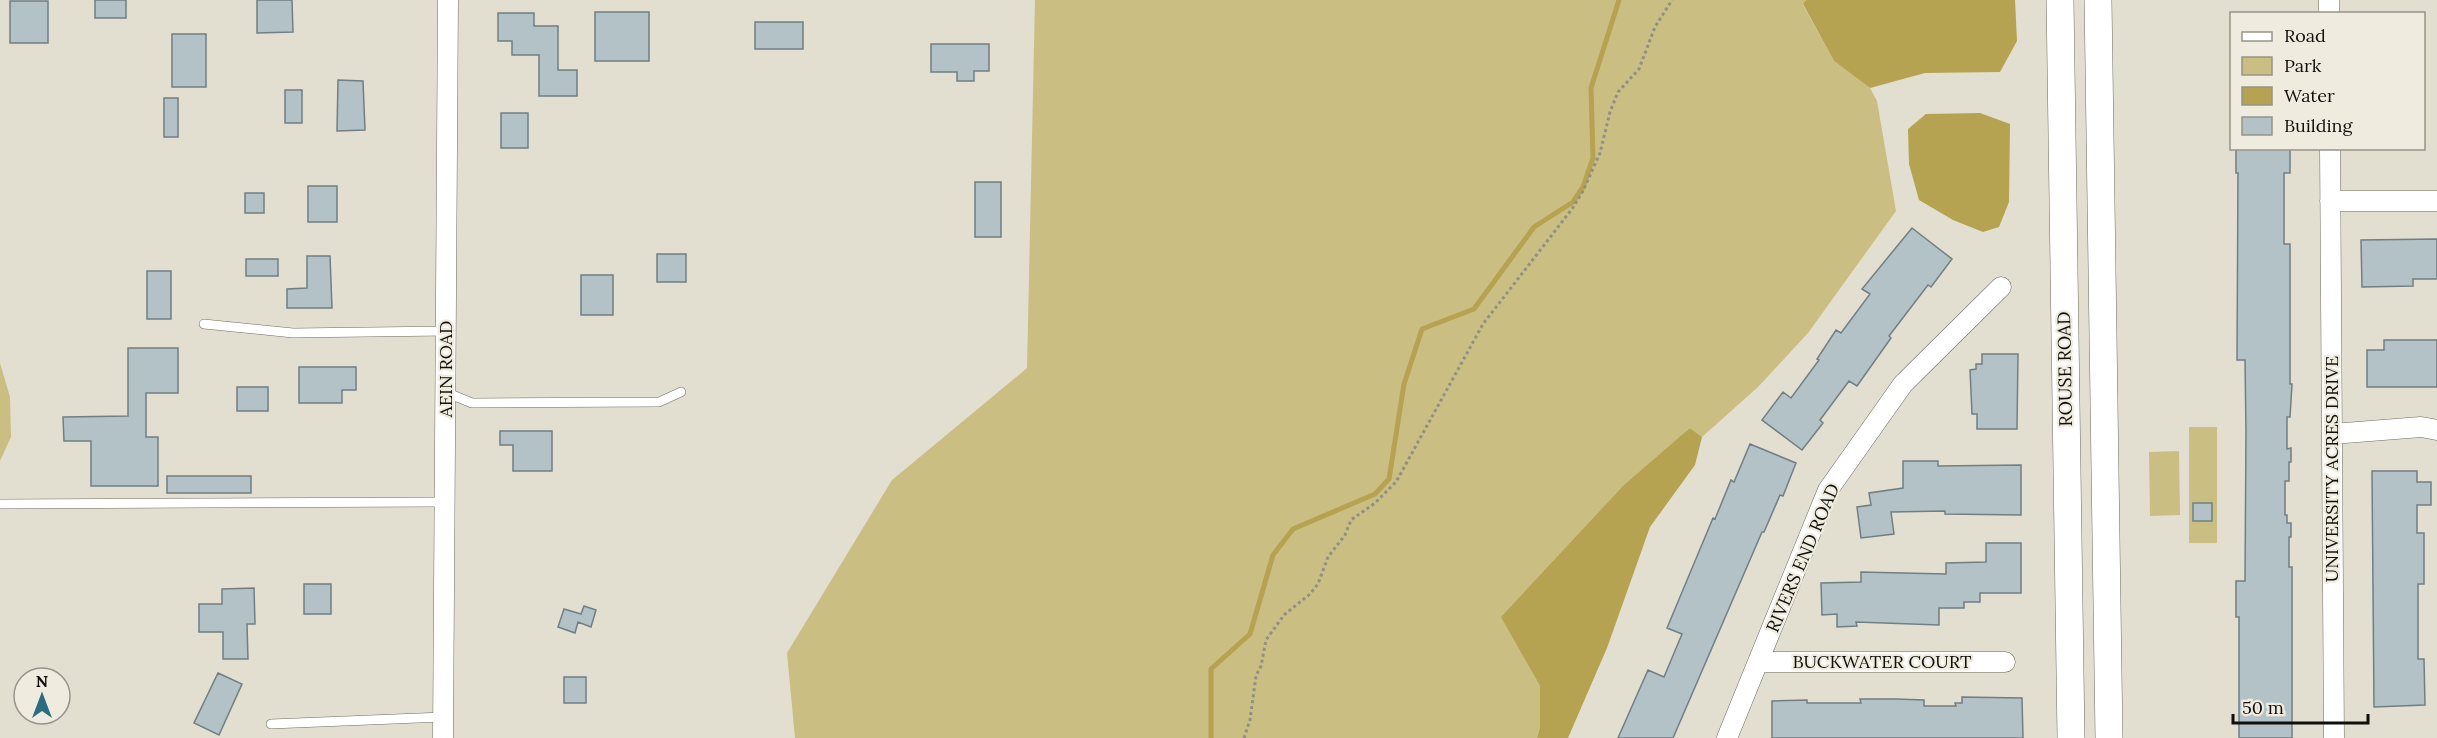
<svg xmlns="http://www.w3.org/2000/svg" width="2437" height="738" viewBox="0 0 2437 738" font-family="Lora,serif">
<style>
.green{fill:#cbbe83}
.water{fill:#b5a351}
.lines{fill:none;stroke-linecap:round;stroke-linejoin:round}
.stream{stroke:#b5a351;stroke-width:5}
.building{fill:#b3c2c7;stroke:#717f84;stroke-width:1.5}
.lane-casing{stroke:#6e6c60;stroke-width:10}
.street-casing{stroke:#6e6c60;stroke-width:21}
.secondary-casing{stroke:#6e6c60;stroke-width:28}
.path{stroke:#918f85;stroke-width:3;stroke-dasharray:3 3;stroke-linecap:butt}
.lane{stroke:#fff;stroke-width:9}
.street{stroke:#fff;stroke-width:20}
.secondary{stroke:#fff;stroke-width:27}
.labels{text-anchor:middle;stroke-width:4.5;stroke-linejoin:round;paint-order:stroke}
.street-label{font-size:18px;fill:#100f0b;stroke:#efecdf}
</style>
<rect width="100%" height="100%" fill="#e2dfd1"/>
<path class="green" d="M1035,0H1806L1803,5L1834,61L1870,88L1877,101L1896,211L1808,333L1758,387L1702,437L1690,428L1502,617L1540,686V727L1537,738H795L787,653L892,480L1027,368Z
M0,363L10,397L11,437L0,461Z
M2189,427H2217V543H2189Z
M2179,451L2180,515L2150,516L2149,452Z"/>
<path class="water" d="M1806,0H2015L2017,41L2000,72L1925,73L1870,88L1834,61L1803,4Z
M1980,113L2010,124L2009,202L1999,227L1983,232L1953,220L1919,200L1909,164L1908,129L1926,114Z
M1690,428L1702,437L1695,465L1650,527L1607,648L1568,738H1537L1540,727V686L1501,617L1624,485Z"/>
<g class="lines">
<path class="stream" d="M1211,738V669L1250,634L1273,555L1293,529L1375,494L1389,479L1404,384L1422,329L1474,309L1534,227L1573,202L1583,187L1593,158L1591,88L1619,0"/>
</g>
<path class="building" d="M95,0H126V18H95Z
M257,0H292L293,32L257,33Z
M10,1H48V43H10Z
M595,12H649V61H595Z
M498,13H534V26H558V70H577V96H539V55H512V41H498Z
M755,22H803V49H755Z
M172,34H206V87H172Z
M931,44H989V71H974V81H957V72H931Z
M338,80L363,81L365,130L337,131Z
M285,90H302V123H285Z
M164,98H178V137H164Z
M501,113H528V148H501Z
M2236,148H2290V173H2284V244H2290V384H2292L2290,417H2287V449L2291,448V462H2289V481H2285V515H2287V523H2291V537H2289V567H2292V738H2239V617H2236V581H2245L2246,432L2245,360H2237L2238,173H2236Z
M975,182H1001V237H975Z
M308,186H337V222H308Z
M245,193H264V213H245Z
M1912,228L1952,259L1931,287L1928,285L1889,336L1891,338L1857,386L1849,381L1820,420L1823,423L1802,450L1762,420L1783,392L1791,398L1819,360L1817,359L1836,330L1841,333L1870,294L1862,289Z
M2437,239V279H2413V286L2362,287L2361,240Z
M657,254H686V282H657Z
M307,256H330L332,308H287V289L307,288Z
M246,259H278V276H246Z
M147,271H171V319H147Z
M581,275H613V315H581Z
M2384,340H2437V387H2367V350H2384Z
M128,348H178V393H146V437H158V486H91V441H64L63,417L128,416Z
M1982,354H2018L2017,429H1977V414H1972L1970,370L1976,369V364H1982Z
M299,367H356V390H342V403H299Z
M237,387H268V411H237Z
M500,431H552V471H513V445H500Z
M1750,444L1796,463L1783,496L1780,495L1764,532H1762L1673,738H1618L1648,670L1664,677L1682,634L1667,628L1713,518L1715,519L1731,480L1734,482Z
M1903,461H1938V466L2021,465V515L1945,514V511L1891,512L1894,534L1861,538L1857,507L1871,505L1869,493L1903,488Z
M2372,471H2417V482H2431V505H2417V533H2424V584H2418V659H2424L2425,705L2374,707Z
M167,476H251V493H167Z
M2193,503H2212V521H2193Z
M1986,543H2021V593H1980V602H1964V608H1939V625L1856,622L1857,626L1837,627V614L1822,615L1821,583L1861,582V572L1946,574V563L1986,562Z
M304,584H331V614H304Z
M254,588L255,624H247L248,659H223V632H199V604H222V589Z
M584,606L596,610L591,627L578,622L575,633L558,627L564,609L581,614Z
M218,673L242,684L219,735L194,723Z
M564,677H586V703H564Z
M1962,697L2022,698L2023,738H1772V701L1807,700V703H1861L1860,699H1896L1924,700V706H1956L1955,703H1962Z"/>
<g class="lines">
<g class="lane-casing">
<path id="lane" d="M204,324L293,333L446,331
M445,392L472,403L659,402L681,392
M0,504L445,502
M271,724L443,717"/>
</g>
<g class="street-casing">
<path id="street" d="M2329,0V14
M2330,148L2334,738
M2330,201H2437
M2332,434L2421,427L2437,430
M1758,662H2005
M443,738L448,0
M1727,738L1828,490L1903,384L2001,287"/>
</g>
<g class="secondary-casing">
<path id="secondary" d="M2060,0L2071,738
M2098,0L2109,738"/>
</g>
<path class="path" d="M1244,738L1250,720L1256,676L1261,666L1266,640L1284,615L1310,594L1318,584L1328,557L1345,535L1351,520L1375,503L1396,482L1483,324L1572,209L1583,191L1600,153L1610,112L1618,92L1639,69L1655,27L1672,0"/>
<use href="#lane" class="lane"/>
<use href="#street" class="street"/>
<use href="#secondary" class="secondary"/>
</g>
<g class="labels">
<g class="street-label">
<text transform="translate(446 369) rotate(-90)" y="6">AEIN ROAD</text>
<text transform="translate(2065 369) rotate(-91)" y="6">ROUSE ROAD</text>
<text transform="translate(2332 469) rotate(-90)" y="6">UNIVERSITY ACRES DRIVE</text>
<text transform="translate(1803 558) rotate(-67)" y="6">RIVERS END ROAD</text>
<text x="1882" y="668">BUCKWATER COURT</text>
</g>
</g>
<rect x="2230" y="12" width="195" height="138" fill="#efecdf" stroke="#96948a" stroke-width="1.5"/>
<rect x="2242" y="32" width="30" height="9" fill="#ffffff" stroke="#96948a" stroke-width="1.5"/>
<text x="2284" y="42" font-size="18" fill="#100f0b">Road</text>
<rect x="2242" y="57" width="30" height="18" fill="#cbbe83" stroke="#96948a" stroke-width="1.5"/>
<text x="2284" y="72" font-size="18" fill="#100f0b">Park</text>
<rect x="2242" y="87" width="30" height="18" fill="#b5a351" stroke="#96948a" stroke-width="1.5"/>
<text x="2284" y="102" font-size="18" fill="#100f0b">Water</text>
<rect x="2242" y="117" width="30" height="18" fill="#b3c2c7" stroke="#96948a" stroke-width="1.5"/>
<text x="2284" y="132" font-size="18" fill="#100f0b">Building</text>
<g transform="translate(42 696)"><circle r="28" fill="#efecdf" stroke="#96948a" stroke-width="1.5"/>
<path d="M0-4.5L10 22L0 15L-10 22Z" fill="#2c6c80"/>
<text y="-9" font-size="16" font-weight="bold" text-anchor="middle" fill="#100f0b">N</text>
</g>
<path d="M2233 714v9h135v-9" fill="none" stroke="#100f0b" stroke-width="3"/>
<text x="2242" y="714" font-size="18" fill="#100f0b" stroke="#efecdf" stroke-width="4.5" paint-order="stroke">50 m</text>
</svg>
